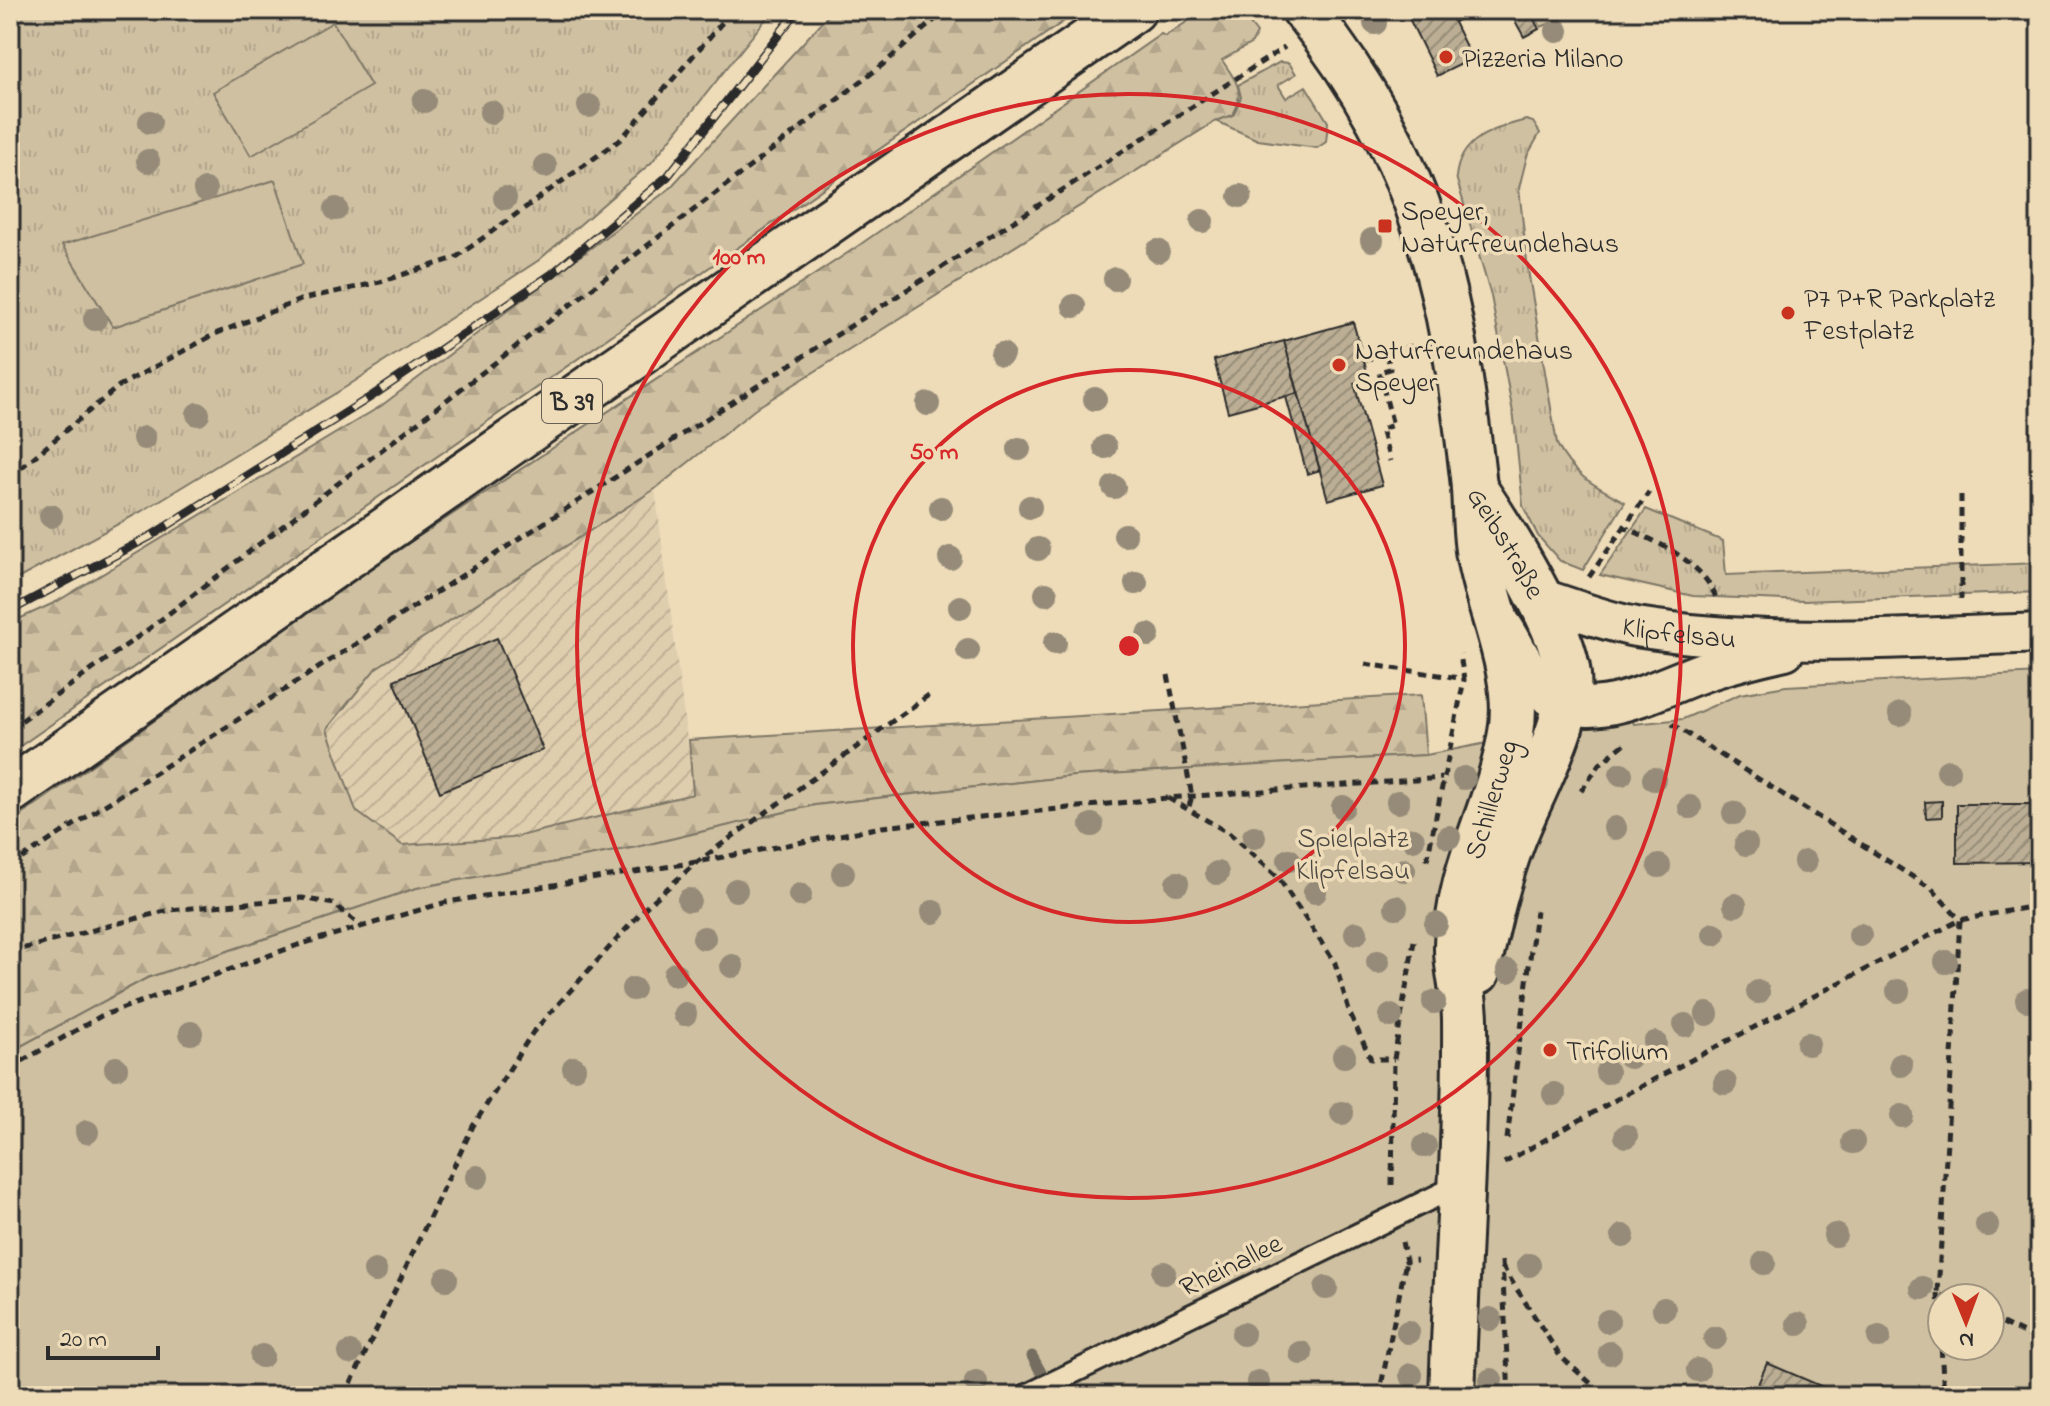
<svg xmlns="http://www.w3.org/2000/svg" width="2050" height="1406" viewBox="0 0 2050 1406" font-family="'Indie Flower',sans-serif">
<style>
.industrial{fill:url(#industrial-furrows)}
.grass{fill:url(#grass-tufts);stroke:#7d7666;stroke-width:2}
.forest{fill:url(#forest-firs);stroke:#7d7666;stroke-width:2}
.green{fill:#cfc0a1;stroke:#7d7666;stroke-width:2;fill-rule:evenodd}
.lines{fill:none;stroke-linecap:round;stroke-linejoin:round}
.stream{stroke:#756e60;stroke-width:11}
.building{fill:url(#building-hatch);stroke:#2b2b2b;stroke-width:2}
.lane-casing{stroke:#2b2b2b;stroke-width:26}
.street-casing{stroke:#2b2b2b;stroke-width:44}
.secondary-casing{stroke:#2b2b2b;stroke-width:50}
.primary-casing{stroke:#2b2b2b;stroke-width:50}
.path{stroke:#2b2b2b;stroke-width:5;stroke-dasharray:8 6;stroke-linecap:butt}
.lane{stroke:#eedcb9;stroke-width:20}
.street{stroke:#eedcb9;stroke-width:38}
.secondary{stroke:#eedcb9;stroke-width:44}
.primary{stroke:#eedcb9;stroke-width:44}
.rail-casing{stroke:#2b2b2b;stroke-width:9}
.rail{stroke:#eedcb9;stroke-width:6;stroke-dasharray:18;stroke-linecap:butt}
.tree{fill:#958b78}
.ring{fill:none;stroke:#d62828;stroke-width:4}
.poi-dot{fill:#c8321e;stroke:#eedcb9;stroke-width:3}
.labels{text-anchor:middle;stroke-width:7;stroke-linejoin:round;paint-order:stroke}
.shield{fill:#eedcb9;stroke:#666056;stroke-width:2}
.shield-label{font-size:26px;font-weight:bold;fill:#2b2b2b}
.poi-label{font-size:28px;fill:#2b2b2b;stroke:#eedcb9;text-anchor:start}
.street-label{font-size:28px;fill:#2b2b2b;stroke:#eedcb9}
.park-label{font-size:28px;fill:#4c4943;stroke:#eedcb9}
.centre{fill:#d62828;stroke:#eedcb9;stroke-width:4}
.ring-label{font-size:24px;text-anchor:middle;font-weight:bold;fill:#d62828;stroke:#eedcb9;stroke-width:7;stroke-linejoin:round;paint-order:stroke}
</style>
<defs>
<pattern id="industrial-furrows" width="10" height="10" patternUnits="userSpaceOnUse" patternTransform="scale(2)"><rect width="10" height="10" fill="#dfceae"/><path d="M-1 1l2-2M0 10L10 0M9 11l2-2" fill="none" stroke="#c0b196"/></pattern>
<pattern id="grass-tufts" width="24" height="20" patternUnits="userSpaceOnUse" patternTransform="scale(2)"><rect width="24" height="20" fill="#cfc0a1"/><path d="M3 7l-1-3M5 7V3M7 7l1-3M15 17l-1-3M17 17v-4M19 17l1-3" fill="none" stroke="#b2a58b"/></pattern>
<pattern id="forest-firs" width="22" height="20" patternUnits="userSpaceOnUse" patternTransform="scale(2)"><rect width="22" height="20" fill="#cfc0a1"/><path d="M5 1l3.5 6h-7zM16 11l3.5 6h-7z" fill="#b2a58b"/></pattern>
<pattern id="building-hatch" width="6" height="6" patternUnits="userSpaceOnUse" patternTransform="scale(2)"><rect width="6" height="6" fill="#bbae94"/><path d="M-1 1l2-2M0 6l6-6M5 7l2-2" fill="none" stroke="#988e79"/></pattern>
</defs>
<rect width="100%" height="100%" fill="#eedcb9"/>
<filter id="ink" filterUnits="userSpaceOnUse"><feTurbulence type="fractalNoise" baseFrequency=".0125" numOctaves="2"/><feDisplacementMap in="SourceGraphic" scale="16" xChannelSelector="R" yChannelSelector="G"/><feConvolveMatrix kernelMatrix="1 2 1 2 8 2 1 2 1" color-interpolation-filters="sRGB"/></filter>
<g filter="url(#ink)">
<path class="industrial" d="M655,489L694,794L511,838L402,845L356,811L327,728L376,668Z"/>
<path class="grass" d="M10,10H773L651,163L539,260L346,387L144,510L10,583Z
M1280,62L1289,63L1296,74L1278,85L1286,98L1306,86L1328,122L1326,142L1317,148L1258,140L1216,121L1234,114L1241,97L1238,85Z
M1526,120L1533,122L1540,133L1527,156L1519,188L1528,270L1557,444C1572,475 1595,486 1625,502L1583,570L1560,561L1538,536L1523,506L1514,418L1491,296L1456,177C1460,138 1493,129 1526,120Z
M1646,509L1723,541L1726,575L2040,563V592L1804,601L1693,596L1600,575Z"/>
<path class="forest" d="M833,10H1080L10,753V623L56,602L381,406L669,189Z
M1205,10H1239L1257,33L1252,43L1222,60C1237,83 1245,88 1233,115L1216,121L758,407L655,489L376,668L327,729L356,811L402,845L511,838L693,794L689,740L1421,695L1426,755L1074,776L815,805L637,847L417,888L147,978L10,1052V823L350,582L858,246L1161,34L1165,36Z
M1531,10H1570V15L1541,27Z"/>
<path class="green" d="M333,22L371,86L251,156L213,92Z
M275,180L303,264L113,327L62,245Z
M2040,673V1396H10V1052L147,978L417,888L637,847L815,805L1074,776L1426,755L1630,715L1634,724L1683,719L1740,694L1786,686ZM1942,1298H1990V1346H1942Z"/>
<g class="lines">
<path class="stream" d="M1032,1356L1054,1396"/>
</g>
<path class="building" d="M1405,10H1448L1472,59L1437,76Z
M1448,10H1479L1454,22Z
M1509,10H1529L1539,29L1524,37Z
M1353,322L1369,379L1354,383L1382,485L1328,500L1284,341Z
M1284,341L1298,393L1228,412L1214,360Z
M1298,393L1320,470L1307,474L1286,397Z
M497,638L543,750L440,792L394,680Z
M1942,801V817L1926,818L1925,802Z
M1957,804H2040V862L1957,863Z
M1767,1363L1844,1396H1753Z"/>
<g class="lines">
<g class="lane-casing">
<path id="lane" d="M1025,1396L1461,1184"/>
</g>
<g class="street-casing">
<g id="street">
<path id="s1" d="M1536,597C1569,607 1603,621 1636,627C1769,648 1906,638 2040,633"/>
<path d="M1503,627C1516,646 1526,673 1542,689C1584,731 1657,688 1703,672C1730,663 1758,656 1785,650"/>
</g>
</g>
<g class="secondary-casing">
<g id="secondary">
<path d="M1305,10C1426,162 1451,289 1473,477C1476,504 1474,530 1479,556C1489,613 1521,674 1511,733C1499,807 1456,872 1457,949C1457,973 1465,996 1465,1020C1466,1145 1456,1271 1452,1396"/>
<path id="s2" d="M1476,491C1504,533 1563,627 1568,675C1573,721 1528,798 1512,842C1496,884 1487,928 1477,972"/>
</g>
</g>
<g class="primary-casing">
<path id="primary" d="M10,791L1133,10"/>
</g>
<path class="path" d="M1256,10L1265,20
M1387,354L1390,369L1379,372L1393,425L1381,429L1390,461
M1364,360L1413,346
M10,477L119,386L215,334L303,299L380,282L455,258L621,139L733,10
M1961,495V599
M1622,526C1655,541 1703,561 1716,598
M1589,577L1649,492
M1365,664L1466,679
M1168,675L1192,796L1188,810
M1672,724L1932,889L1960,920L1938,1293L1949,1298
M10,729L150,628L881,66L946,10
M1581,791L1600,764L1628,741
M1168,798L1229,833L1278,877L1335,963L1350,1014L1371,1059H1394
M1427,860L1464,680L1460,654
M10,866L1285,47
M10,952L169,910L302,898L334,904L362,927
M10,1068L101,1016L298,945L447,902L697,862L882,827L1167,798L1442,778
M1507,1139L1536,911
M1504,1163L1626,1094L1960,920L2040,905
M1392,1185L1394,1059L1414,941
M1402,1242L1406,1261L1417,1260
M1502,1261L1509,1396
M1502,1266L1560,1356L1605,1396
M1938,1293L1944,1396
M1990,1317L2040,1341
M345,1396L473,1126L533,1032L646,907L697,862L933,692
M1379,1396L1406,1261
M1921,1396L1943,1389L1978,1396"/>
<use href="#lane" class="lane"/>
<use href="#street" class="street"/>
<use href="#secondary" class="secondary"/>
<use href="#primary" class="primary"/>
<g class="rail-casing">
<path id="rail" d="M10,611L151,536L372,396L552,274L668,176L798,10"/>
</g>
<use href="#rail" class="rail"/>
</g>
<g class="tree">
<circle cx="1375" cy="23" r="12"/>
<circle cx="1557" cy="31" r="12"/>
<circle cx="424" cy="101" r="12"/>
<circle cx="589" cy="106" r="12"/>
<circle cx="491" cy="112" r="12"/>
<circle cx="150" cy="122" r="12"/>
<circle cx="148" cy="161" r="12"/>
<circle cx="545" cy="166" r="12"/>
<circle cx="205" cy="190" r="12"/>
<circle cx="1240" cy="196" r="12"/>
<circle cx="505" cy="198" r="12"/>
<circle cx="336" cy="209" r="12"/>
<circle cx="1202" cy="221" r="12"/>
<circle cx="1372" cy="240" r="12"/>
<circle cx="1158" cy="251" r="12"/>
<circle cx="1115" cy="279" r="12"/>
<circle cx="1074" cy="306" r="12"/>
<circle cx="95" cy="319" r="12"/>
<circle cx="1002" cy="354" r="12"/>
<circle cx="1095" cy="399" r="12"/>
<circle cx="928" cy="404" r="12"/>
<circle cx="198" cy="414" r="12"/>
<circle cx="144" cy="438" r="12"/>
<circle cx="1105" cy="447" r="12"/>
<circle cx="1019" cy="449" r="12"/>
<circle cx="1114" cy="487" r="12"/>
<circle cx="1030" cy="507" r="12"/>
<circle cx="941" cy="508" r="12"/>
<circle cx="51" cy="516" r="12"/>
<circle cx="1125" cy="535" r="12"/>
<circle cx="1038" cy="549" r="12"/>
<circle cx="950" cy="558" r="12"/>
<circle cx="1136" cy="583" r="12"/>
<circle cx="1046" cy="594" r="12"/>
<circle cx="960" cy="607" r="12"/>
<circle cx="1148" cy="635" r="12"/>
<circle cx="1055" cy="643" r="12"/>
<circle cx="968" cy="650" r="12"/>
<circle cx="1900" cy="714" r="12"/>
<circle cx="1948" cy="771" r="12"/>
<circle cx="1621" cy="774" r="12"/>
<circle cx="1464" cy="778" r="12"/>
<circle cx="1654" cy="779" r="12"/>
<circle cx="1398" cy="802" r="12"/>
<circle cx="1343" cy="807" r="12"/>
<circle cx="1690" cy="807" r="12"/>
<circle cx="1734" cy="813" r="12"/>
<circle cx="1092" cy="825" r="12"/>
<circle cx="1615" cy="828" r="12"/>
<circle cx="1254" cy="837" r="12"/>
<circle cx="1449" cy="837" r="12"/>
<circle cx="1413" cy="839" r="12"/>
<circle cx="1746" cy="844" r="12"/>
<circle cx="1289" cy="860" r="12"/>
<circle cx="1805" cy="862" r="12"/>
<circle cx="1659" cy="866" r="12"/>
<circle cx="1404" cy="870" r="12"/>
<circle cx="843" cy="873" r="12"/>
<circle cx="1217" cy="873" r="12"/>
<circle cx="1177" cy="883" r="12"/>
<circle cx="736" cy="890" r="12"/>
<circle cx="1315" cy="892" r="12"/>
<circle cx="800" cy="895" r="12"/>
<circle cx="689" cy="900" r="12"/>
<circle cx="1735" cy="905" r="12"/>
<circle cx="1396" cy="907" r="12"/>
<circle cx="933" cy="912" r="12"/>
<circle cx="1436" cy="924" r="12"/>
<circle cx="1356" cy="933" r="12"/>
<circle cx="1714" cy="934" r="12"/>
<circle cx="1860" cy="935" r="12"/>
<circle cx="704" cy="938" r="12"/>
<circle cx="1378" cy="962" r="12"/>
<circle cx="1946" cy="962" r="12"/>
<circle cx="732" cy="966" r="12"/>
<circle cx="1508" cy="971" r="12"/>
<circle cx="675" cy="974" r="12"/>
<circle cx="633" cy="989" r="12"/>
<circle cx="1898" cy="991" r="12"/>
<circle cx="1758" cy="992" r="12"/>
<circle cx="2027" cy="1000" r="12"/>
<circle cx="1434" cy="1002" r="12"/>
<circle cx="685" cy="1014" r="12"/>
<circle cx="1707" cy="1014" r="12"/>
<circle cx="1391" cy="1016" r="12"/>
<circle cx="1685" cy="1025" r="12"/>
<circle cx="191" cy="1033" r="12"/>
<circle cx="1655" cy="1043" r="12"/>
<circle cx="1808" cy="1044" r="12"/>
<circle cx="1344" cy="1056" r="12"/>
<circle cx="1630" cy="1057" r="12"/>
<circle cx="1901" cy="1065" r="12"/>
<circle cx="116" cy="1068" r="12"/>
<circle cx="574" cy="1068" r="12"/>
<circle cx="1607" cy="1072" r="12"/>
<circle cx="1725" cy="1083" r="12"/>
<circle cx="1554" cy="1094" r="12"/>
<circle cx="1342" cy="1113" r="12"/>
<circle cx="1902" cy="1116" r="12"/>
<circle cx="87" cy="1132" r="12"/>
<circle cx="1626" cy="1136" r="12"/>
<circle cx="1853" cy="1142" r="12"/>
<circle cx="1425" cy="1146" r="12"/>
<circle cx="477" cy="1177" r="12"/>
<circle cx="1987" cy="1225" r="12"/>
<circle cx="1835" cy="1235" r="12"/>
<circle cx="1623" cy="1236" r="12"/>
<circle cx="1764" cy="1263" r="12"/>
<circle cx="1529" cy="1265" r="12"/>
<circle cx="375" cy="1271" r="12"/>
<circle cx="1164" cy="1273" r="12"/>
<circle cx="446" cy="1279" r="12"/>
<circle cx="1326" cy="1288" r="12"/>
<circle cx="1922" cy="1288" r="12"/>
<circle cx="1664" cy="1309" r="12"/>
<circle cx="1490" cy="1319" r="12"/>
<circle cx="1608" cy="1321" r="12"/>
<circle cx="1798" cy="1324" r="12"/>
<circle cx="1408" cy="1332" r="12"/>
<circle cx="1243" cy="1334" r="12"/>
<circle cx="1879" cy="1337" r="12"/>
<circle cx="1715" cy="1338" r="12"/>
<circle cx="350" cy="1353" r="12"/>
<circle cx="1301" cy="1353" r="12"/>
<circle cx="1610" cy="1353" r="12"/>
<circle cx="262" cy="1356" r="12"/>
<circle cx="1698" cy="1370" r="12"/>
<circle cx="1411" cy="1375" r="12"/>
<circle cx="1491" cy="1380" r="12"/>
<circle cx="976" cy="1382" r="12"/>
<circle cx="1258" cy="1382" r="12"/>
</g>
</g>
<g class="ring">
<circle cx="1129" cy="646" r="276"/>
<circle cx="1129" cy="646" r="552"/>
</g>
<g class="poi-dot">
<circle cx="1446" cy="57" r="8"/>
<rect x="1377" y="218" width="16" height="16" rx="4"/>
<circle cx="1788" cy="313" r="8"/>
<circle cx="1339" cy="365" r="8"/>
<circle cx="1550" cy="1050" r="8"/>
</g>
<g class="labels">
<rect class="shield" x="542" y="379" width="60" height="44" rx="6"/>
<g class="shield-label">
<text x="572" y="410">B 39</text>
</g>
<g class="poi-label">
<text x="1462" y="67">Pizzeria Milano</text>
<text x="1401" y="220">Speyer,<tspan x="1401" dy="32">Naturfreundehaus</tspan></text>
<text x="1804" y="307">P7 P+R Parkplatz<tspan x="1804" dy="32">Festplatz</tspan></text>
<text x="1355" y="359">Naturfreundehaus<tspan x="1355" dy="32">Speyer</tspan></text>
<text x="1566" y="1060">Trifolium</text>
</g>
<g class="street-label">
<text dy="10" stroke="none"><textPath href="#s2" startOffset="60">Geibstraße</textPath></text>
<text dy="10" stroke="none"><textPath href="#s1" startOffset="148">Klipfelsau</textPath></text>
<text transform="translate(1490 799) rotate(-73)" y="10">Schillerweg</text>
<text transform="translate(1230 1264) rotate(-26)" y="10">Rheinallee</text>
</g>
<g class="park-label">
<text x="1353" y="847">Spielplatz<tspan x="1353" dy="32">Klipfelsau</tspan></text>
</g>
</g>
<circle cx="1129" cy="646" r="12" class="centre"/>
<g class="ring-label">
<text x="739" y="264">100 m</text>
<text x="934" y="459">50 m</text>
</g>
<rect width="2050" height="1406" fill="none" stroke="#eedcb9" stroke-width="40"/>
<rect x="20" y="20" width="2010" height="1366" fill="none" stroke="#2b2b2b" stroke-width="3" filter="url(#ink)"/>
<g transform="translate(1966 1322) rotate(179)"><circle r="38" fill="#eedcb9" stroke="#a09580" stroke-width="2"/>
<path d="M0-6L14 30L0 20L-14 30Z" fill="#c8321e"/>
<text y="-12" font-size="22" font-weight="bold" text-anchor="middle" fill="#2b2b2b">N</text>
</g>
<path d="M48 1346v12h110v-12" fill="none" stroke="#2b2b2b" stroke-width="4"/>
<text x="60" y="1346" font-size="24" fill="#2b2b2b" stroke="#eedcb9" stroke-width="6" paint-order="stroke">20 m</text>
</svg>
